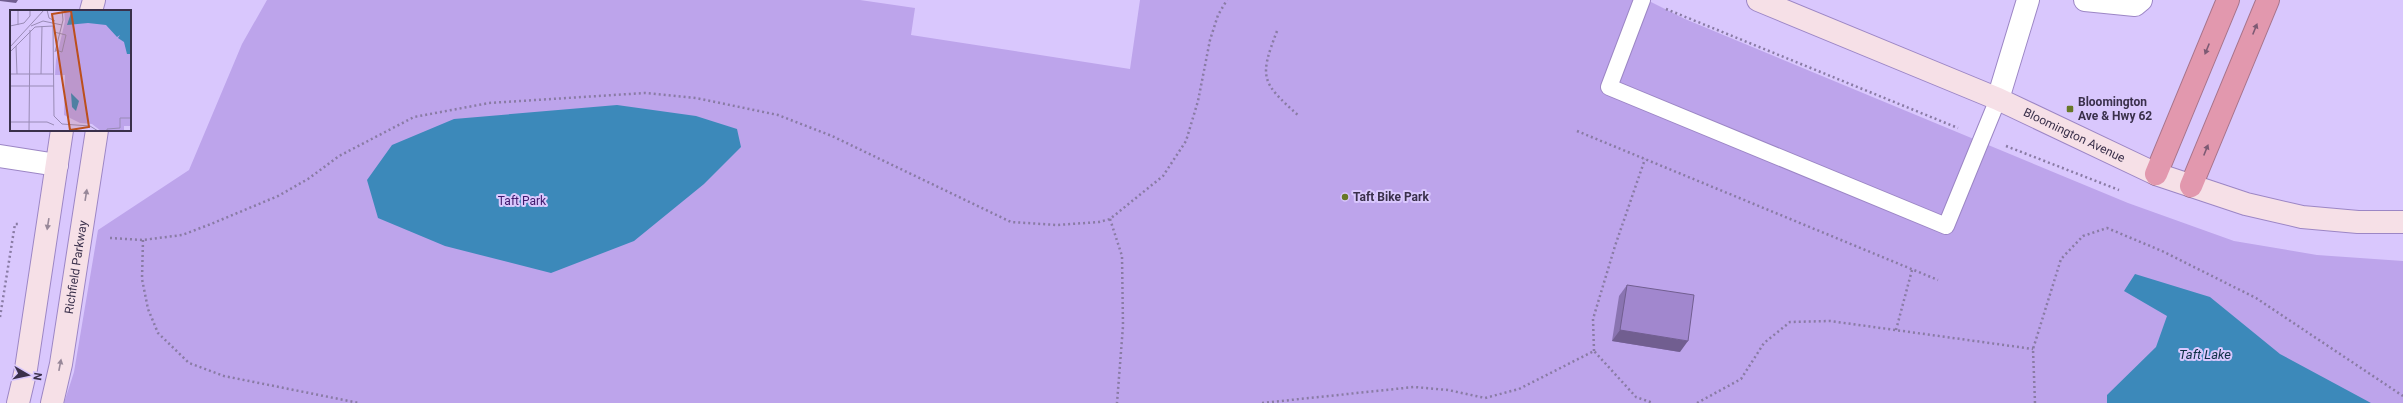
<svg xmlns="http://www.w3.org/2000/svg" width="2403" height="403" viewBox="0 0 2403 403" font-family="Roboto,sans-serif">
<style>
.green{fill:#bda4eb}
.water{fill:#3c89ba}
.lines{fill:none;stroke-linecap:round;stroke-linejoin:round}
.lane-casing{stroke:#9c86c5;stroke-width:18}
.street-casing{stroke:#9c86c5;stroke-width:24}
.secondary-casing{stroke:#9c86c5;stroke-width:24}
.highway-casing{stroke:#a7748b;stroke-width:24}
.path{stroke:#897ba4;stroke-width:2.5;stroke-dasharray:2 3;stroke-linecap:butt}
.lane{stroke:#fff;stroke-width:16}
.street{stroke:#fff;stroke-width:22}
.secondary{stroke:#f6e0e7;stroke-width:22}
.highway{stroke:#e298ae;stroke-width:22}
.wall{fill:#8a74b1}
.shaded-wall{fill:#715e90}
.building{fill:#a187ce;stroke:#715e90}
.oneway{fill:#7d5a73}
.oneway2{fill:#988899}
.poi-dot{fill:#677827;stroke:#d9c7fd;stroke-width:1.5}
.labels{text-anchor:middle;stroke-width:4;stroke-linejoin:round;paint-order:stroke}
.poi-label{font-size:12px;font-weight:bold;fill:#3a304b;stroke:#d9c7fd;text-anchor:start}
.street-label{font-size:12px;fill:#3a304b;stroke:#d9c7fd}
.park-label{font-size:12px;fill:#40196d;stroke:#d9c7fd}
.water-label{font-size:13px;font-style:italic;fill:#0e2f45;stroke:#d9c7fd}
.inset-road{fill:none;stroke:#998bb6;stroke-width:1}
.view{fill:#bc4f1c;fill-opacity:0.15;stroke:#bc4f1c;stroke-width:2}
.inset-edge{fill:none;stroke:#3a304b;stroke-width:2}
</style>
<rect width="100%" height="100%" fill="#d9c7fd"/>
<path class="green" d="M267,0H860L915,8L911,35L1130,69L1140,0H1647L1685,19L2128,203L2234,241L2317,255L2403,261V403H64L74,372L98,230L189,170L242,44Z"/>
<path class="water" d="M617,105L696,116L737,129L741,147L704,184L634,241L551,273L445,246L378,218L367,180L392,145L454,119Z
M2135,274L2210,297L2280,354L2371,403H2107V395L2156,347L2167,316L2124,291Z"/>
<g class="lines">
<g class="lane-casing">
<path id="lane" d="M1642,0L1609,87L1946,226L1998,99"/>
</g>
<g class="street-casing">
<path id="street" d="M2085,0L2135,5L2141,0
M1998,99L2028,0
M0,156L57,165"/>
</g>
<g class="secondary-casing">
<g id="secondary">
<path id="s1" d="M1758,0L1998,99L2156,174L2246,204L2302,217L2358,222H2403"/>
<path d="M91,11L94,0"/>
<path d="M18,403L26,369L62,130"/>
<path id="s2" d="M52,403L61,364L97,130"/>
</g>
</g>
<g class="highway-casing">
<path id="highway" d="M2156,174L2228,0
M2191,186L2268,0"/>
</g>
<path class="path" d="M1666,9L1958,128
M1277,31C1259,78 1261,82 1299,116
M1577,131L1938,280
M2006,146L2119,190
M1110,219L1122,256L1123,326L1117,403
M110,238L143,240L182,235L211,224L278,196L308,179L339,156L414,117L489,103L645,93L696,98L778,115L832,136L1011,222L1057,225L1099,222L1110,219L1163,176L1186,141L1198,101L1210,40L1218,15L1227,0
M143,240L142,279L148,309L158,333L189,363L224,376L359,403
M0,317L15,224H20
M1896,330L1912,270
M1594,351L1593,319L1615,246L1645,159
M1262,403L1414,387L1448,390L1485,398L1519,389L1594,351L1636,397L1653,403
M1697,403L1741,379L1764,343L1790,322L1830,321L2033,349
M2035,403L2033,349L2061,259L2083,236L2107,228L2162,251L2256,298L2403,396"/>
<use href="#lane" class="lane"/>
<use href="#street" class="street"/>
<use href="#secondary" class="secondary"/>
<use href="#highway" class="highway"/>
</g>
<path class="wall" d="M1627,285L1680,352L1612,341L1619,296Z"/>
<path class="shaded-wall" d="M0,0H18L16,3L0,1Z
M1620,330L1688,341L1680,352L1612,341Z"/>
<path class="building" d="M1627,285L1694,295L1688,341L1620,330Z"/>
<defs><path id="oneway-solid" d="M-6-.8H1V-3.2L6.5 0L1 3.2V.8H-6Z"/></defs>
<g class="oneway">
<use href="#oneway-solid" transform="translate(2255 29) rotate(-68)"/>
<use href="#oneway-solid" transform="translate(2207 49) rotate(112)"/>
<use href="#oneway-solid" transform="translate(2206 150) rotate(-68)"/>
</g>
<g class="oneway2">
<use href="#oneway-solid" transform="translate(86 195) rotate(-81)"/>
<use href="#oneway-solid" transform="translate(48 224) rotate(99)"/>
<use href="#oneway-solid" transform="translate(60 365) rotate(-79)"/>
</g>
<g class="poi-dot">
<rect x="2066" y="105" width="8" height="8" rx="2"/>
<circle cx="1345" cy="197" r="4"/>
</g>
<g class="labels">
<g class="poi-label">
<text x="2078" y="106">Bloomington<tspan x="2078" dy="14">Ave &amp; Hwy 62</tspan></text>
<text x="1353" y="201">Taft Bike Park</text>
</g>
<g class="street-label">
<text dy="4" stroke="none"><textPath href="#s1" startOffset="344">Bloomington Avenue</textPath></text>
<text dy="4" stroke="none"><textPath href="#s2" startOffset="138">Richfield Parkway</textPath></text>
</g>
<g class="park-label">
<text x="522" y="205">Taft Park</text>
</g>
<g class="water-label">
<text x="2205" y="359">Taft Lake</text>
</g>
</g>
<g transform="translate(10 10)">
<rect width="121" height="121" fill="#d9c7fd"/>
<path d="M54,0H121V116H114V121H91L82,114L70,113L54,105L55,65H45L46,50L55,11Z" fill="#bda4eb"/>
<path d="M62,0H121V44H117L114,32L108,28L110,25L107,27L96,15L78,13L57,15ZM61,83L69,91L66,101L62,97Z" fill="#3c89ba"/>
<path class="inset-road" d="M37,0L39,8L45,11M8,15V0M0,16L14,13L20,6V0M21,16L33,11L52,15M44,22L56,25L52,42L46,40M6,36L7,64M0,37L34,0M0,42L25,17L43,16L44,106L52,114L80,116L88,121M45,42L53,10L52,0M0,64H44M31,64L32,16M0,76H44M0,112H37L44,115M19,121L20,20M97,121V119L110,118V108H121"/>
<path class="view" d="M61,1L79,117L60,120L42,4Z"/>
<rect width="121" height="121" class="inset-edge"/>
</g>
<g transform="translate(28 375) rotate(99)" stroke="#d9c7fd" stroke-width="3" paint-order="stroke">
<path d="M0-3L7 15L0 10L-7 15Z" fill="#3a304b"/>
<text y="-6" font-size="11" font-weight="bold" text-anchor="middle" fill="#3a304b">N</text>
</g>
</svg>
